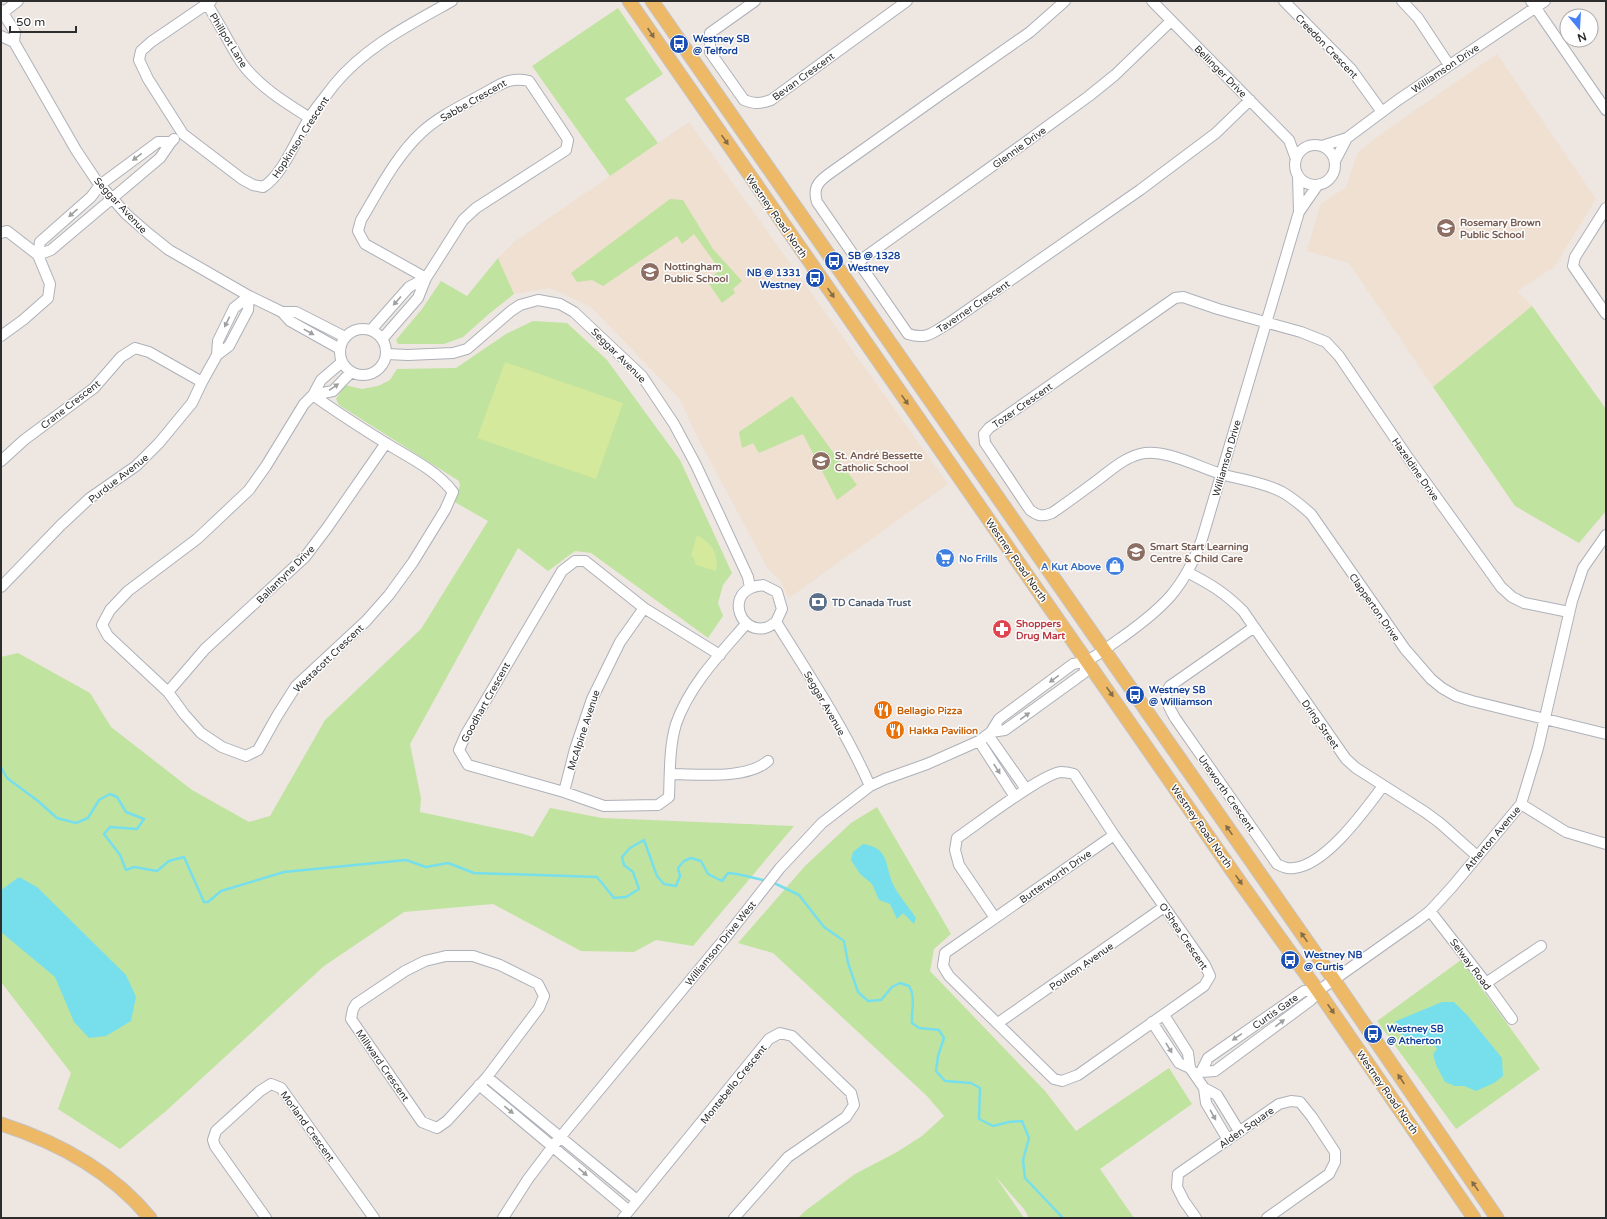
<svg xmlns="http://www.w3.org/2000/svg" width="1607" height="1219" viewBox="0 0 1607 1219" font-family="'Varela Round',sans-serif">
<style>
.education{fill:#efe0d1}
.green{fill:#c0e39f}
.pitch{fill:#d4e99b}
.water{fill:#77dfec}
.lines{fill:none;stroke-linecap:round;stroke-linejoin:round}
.stream{stroke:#77dfec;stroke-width:2.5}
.minor-casing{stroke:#adb1b9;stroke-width:12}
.major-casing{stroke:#c4c4c4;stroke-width:15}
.minor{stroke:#fff;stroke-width:10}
.major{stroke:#eeb966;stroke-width:13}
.oneway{fill:#846c47}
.oneway2{fill:#a0a0a0}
.labels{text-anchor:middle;stroke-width:3;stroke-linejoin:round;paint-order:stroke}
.transit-label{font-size:10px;font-weight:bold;fill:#164399;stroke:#fff;text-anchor:start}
.street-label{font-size:10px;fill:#2d2d2d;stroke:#fff}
.education-label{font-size:10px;font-weight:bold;fill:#785e54;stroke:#fff;text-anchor:start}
.shop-label{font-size:10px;font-weight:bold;fill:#366cbe;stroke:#fff;text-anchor:start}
.service-label{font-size:10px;font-weight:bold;fill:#4e5e75;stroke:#fff;text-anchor:start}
.health-label{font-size:10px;font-weight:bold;fill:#be3a42;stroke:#fff;text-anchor:start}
.food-label{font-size:10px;font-weight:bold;fill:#c56008;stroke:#fff;text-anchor:start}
</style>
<rect width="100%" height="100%" fill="#eee6e1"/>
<path class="education" d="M1497,54L1596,199L1554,267L1517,291L1532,306L1433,387L1349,263L1307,251L1320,205L1346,187L1358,152L1388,129Z
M689,122L948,484L789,598L780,580L768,569L698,438L679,398L591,307L550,288L514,294L498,258L514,242Z"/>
<path class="green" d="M618,8L663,74L625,99L658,143L610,176L532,66Z
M670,199L683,200L713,249L742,281L733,289L735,293L722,303L707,281L720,270L694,234L682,244L677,236L603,286L592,280L577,282L571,273Z
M498,258L514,294L490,313L463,337L444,344H398L396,340L422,309L441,281L467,296Z
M1532,306L1606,409V511L1579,543L1515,506L1433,387Z
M533,321L567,323L607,360L680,460L732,573L723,585L718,603L723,616L708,638L591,553L575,551L548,571L518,548L410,744L421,798L420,812L520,833L533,837L550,808L602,818L794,826L693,946L656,940L634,952L581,951L493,904L404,912L324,966L166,1111L120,1149L58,1109L71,1073L1,982V657L18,653L90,693L111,727L192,790L249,822L270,816L325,720L421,629L488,521L453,501L460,486L459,481L339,405L336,399L345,385L362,389L378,386L390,380L397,369L456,368L506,334Z
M792,396L857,485L837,500L803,434L759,453L753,443L742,448L739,432Z
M877,807L951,934L934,949L930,971L1045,1091L1076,1131L1169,1068L1192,1104L1100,1169L1134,1218H1029L1024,1209L995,1176L1024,1218H798L805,1211L855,1174L897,1152L922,1136L944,1116L927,1096L773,953L738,943L805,866L851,823Z
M1461,960L1540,1069L1456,1129L1377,1021Z"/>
<path class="pitch" d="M505,362L623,403L596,479L477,438Z
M697,535C712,543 719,554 716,571L696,565L694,559L691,555Z"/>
<path class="water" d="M863,844C888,848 885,862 892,882C897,894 909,907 916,918L914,924L903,913L897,919L890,904L879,900L872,884L860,874L851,860L853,852Z
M19,877L37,887L126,975L136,997L131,1021L106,1036L89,1038L74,1022L55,977L1,932V890Z
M1442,1002H1454L1468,1016L1502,1058L1503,1076L1494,1083L1476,1091L1464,1086H1455L1445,1082L1436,1065L1433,1054L1437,1049L1435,1046C1431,1044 1428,1045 1425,1044C1414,1042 1400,1036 1394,1027L1396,1021Z"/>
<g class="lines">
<path class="stream" d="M1,767L7,778L38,801L57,818L76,823L88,818L99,800L110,794L117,797L126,812L144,819L137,829L110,827L104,834L120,855L126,870L134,867L157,871L169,861L184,857L204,902H208L221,891L284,872L406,860L426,867L448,863L474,873L597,877L614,898L626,897L639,889L633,872L624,865L622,857L630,848L644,840L657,876L664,884L676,886L680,876L678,868L684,861L691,858L701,861L708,874L722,881L728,873C741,874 753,878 767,881
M772,882L799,895L824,927L844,941L848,963L858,992L868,1001L881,1000L892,987L900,983L909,986C916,997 911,1010 912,1023L919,1028L939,1030L944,1038L938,1056L936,1071L945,1081L971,1083L980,1088L979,1119L993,1126L1009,1122L1022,1121L1029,1138L1023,1160L1025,1178L1063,1218"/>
<g class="minor-casing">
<path id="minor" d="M211,1L151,42L141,51L139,60L148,79L183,134L242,179L253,185L263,187C283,175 297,137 310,117C317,106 326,96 334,85C365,47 409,25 452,1
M755,1L710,33V52L744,100C754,104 760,104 771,100L907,1
M1065,1L1030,32L940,95L833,171C820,180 812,186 817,202L908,334C928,340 933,332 949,323L1140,190L1216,133L1250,100
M1152,1L1289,140L1296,159
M1284,1L1351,69L1382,112
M1402,1L1418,18L1449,65
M1531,1L1606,110
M207,4C219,23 229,43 241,62C258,86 286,103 310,118
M1,10L15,32L14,42L76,150L96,180L126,214L149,234L169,250L249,296L282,312H296L345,337
M1,14L18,1
M1,36L14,42
M1295 165a20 20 0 1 1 40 0a20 20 0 1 1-40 0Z
M1322,146L1347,138L1398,100L1545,1
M1335,161L1347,138
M1298,175L1299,212
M1606,208L1575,257L1573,266L1606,314
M1,233L7,231L38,255
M38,255L51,250L160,158L171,142L174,139
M858,262L1019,147L1089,96L1115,75L1171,21
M282,312L290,321L340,349
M340 352a23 23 0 1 1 46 0a23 23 0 1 1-46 0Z
M371,330L409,287L426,278
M1,336L23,320L48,298L50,284L38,255L40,242L91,197L100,185L158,142H171
M383,338L418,298L426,278L454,234L463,220L476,208L566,150L568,140L565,135L529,81C509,76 498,86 481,95C461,106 438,117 422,132C396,156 379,190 361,220L358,231L365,244L426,278
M387,354L408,355L453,353L467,349L511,311L520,305L538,300L560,304L574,312L642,376L674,424L696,465L748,577L750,588
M217,355L218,341L234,308L249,296
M313,395C336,412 360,427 384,442C408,457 435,469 453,492L445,510L413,562L389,595L366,621L296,686L277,716L258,750L246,756L222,747L201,733L184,714L168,692L108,636L102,625L110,610L128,591L197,539L249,490L266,466L304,404L313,395L321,380L342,362
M313,395L333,391L351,372
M1,461L24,440L94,388L121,357L135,348L149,352L202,382
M1187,572C1210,584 1224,592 1243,611L1346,759L1356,768L1425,812L1440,823L1477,856
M763,585L777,592L782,609L776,622C773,624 769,627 765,628C740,633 728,597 751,588C754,586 759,586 763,585Z
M1,587L61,525L90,498L136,466L159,443L192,403L202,382L217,355L229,346L248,310L249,296
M1569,612L1524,603L1512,597L1501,587L1409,459L1339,356L1326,342L1301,332L1218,309L1183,297L1175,298L989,428L984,434L985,443L1030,510C1038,516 1042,517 1052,513C1068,502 1083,491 1099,479C1111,470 1124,458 1140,454C1165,448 1198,467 1221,474C1242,480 1263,482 1282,492C1293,498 1302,506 1311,514L1405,649L1431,679L1442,688L1456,696L1472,701L1606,734
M776,622C809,675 845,729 870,786
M1253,628L1170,686C1162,697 1169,707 1175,718L1277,864C1283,867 1287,869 1294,868C1326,865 1365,810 1383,786
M720,655L644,608L585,561H575L562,571L466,734L459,750L468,765L564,792L604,806L658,805L669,797C670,774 669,747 676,724C689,686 720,654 746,624
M168,692L205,649L305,557L327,528L386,443
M991,732L1005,730L1084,673L1087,661
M988,735L1026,789
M979,741L1015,797
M670,774C698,774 746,780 768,761
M564,792L575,749L592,699L620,642L644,608
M1521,804L1566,832L1606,844
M1430,911L1486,983L1512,1019
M995,918L959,865L955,850L957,838C976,825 1043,773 1061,772C1065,772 1070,773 1074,774L1114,835L1205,965L1210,976L1204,986L1078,1075L1062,1081L1054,1079L949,976L943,966L945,953L1114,835
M446,956H473L500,965L538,984L544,996L539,1008L487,1077L447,1121L437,1128L422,1122L351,1019L353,1009L356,1004L405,971L425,961Z
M1486,983L1541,946
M1164,1015L1188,1053L1190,1068L1204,1088L1206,1103L1228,1140
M1152,1022L1179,1063L1190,1068
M998,1023L1164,907
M1201,1072L1208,1058L1304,991H1318
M1196,1074L1201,1072L1215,1071L1311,1000L1318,991L1417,921L1430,911L1452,887L1521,804L1538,748L1572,601L1583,568L1606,535
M487,1077L637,1200
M479,1085L628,1210
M1204,1088L1217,1095L1239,1131
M266,1218L215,1146L213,1140L216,1131L260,1091L271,1084L281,1088L374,1218
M503,1218L528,1179L553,1146L726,937L780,868L822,823L870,786L885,779L927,764L979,741L991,732L999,719L1073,664C1078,663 1084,662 1088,660C1099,655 1110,645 1121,638C1163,608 1184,589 1202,539L1299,212L1317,186
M623,1218L769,1039L780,1033L792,1036L851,1093L854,1105L846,1117L788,1157L734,1218
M1196,1218L1184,1201L1177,1187L1178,1174L1279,1104L1291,1101L1300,1102L1312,1117L1335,1152V1162L1329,1174L1267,1218"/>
</g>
<g class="major-casing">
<path id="major" d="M629,1L1242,885L1318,991L1474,1218
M652,1L1334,980L1497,1218
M1,1124C57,1142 112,1172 150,1218"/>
</g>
<use href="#minor" class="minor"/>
<use href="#major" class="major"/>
</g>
<defs><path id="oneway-solid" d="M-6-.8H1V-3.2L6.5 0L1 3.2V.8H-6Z"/></defs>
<g class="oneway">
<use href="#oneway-solid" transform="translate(651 33) rotate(56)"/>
<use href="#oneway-solid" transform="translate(725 140) rotate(55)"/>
<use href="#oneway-solid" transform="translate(831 293) rotate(55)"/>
<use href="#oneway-solid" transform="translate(905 400) rotate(55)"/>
<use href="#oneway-solid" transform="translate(1110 692) rotate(55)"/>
<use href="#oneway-solid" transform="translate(1229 830) rotate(-125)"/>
<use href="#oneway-solid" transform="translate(1239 880) rotate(55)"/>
<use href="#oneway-solid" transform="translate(1304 937) rotate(-125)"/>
<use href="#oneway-solid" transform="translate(1331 1009) rotate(55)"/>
<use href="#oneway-solid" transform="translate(1401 1079) rotate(-124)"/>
<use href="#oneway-solid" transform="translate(1475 1186) rotate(-125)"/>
</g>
<g class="oneway2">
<use href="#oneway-solid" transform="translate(137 157) rotate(143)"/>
<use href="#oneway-solid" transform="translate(73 213) rotate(139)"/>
<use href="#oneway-solid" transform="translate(397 301) rotate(132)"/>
<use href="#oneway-solid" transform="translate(227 322) rotate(116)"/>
<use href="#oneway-solid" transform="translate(309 332) rotate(29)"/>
<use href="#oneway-solid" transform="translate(334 387) rotate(-35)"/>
<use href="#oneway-solid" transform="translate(1054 679) rotate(144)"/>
<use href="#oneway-solid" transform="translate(1025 716) rotate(-36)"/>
<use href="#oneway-solid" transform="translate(997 769) rotate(57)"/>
<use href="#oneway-solid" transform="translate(1280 1023) rotate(-37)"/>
<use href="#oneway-solid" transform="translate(1237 1037) rotate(145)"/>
<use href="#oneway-solid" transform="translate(1169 1048) rotate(58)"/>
<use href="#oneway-solid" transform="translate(509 1110) rotate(39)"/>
<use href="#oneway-solid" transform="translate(1213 1115) rotate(61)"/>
<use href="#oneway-solid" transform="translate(583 1172) rotate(41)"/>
</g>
<defs>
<g id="bus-disc" transform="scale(1)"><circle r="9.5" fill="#1a4fb4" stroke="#fff"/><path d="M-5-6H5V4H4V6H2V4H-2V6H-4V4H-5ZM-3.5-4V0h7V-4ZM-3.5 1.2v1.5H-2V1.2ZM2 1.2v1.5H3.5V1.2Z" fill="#fff"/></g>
<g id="school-disc" transform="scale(1)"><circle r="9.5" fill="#8d6e63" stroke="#fff"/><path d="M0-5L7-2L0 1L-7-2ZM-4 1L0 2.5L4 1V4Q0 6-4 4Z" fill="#fff"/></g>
<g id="supermarket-disc" transform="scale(1)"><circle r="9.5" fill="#3f7fe0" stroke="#fff"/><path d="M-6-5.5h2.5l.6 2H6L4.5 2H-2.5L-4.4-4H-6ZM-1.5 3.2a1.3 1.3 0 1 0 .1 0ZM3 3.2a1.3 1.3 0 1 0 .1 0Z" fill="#fff"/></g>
<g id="shop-disc" transform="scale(1)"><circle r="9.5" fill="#3f7fe0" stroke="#fff"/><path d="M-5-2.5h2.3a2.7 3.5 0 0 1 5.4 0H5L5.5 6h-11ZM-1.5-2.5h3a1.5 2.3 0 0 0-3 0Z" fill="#fff"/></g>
<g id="bank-disc" transform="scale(1)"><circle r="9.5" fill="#5c6f8a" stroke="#fff"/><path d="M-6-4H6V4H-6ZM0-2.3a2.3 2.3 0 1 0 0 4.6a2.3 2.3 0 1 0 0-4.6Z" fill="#fff"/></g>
<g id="pharmacy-disc" transform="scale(1)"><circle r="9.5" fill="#e0444e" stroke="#fff"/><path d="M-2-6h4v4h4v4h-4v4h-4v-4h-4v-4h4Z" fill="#fff"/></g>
<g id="restaurant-disc" transform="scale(1)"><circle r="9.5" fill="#e8710a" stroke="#fff"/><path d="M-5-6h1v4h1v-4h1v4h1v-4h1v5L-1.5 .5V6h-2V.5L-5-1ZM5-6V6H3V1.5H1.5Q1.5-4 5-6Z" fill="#fff"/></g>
</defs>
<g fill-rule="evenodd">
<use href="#bus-disc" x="679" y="44"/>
<use href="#school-disc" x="1446" y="228"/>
<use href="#bus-disc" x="834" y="261"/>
<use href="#school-disc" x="650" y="272"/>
<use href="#bus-disc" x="815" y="278"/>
<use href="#school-disc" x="821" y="461"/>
<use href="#school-disc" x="1136" y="552"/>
<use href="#supermarket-disc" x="945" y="558"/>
<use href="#shop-disc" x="1115" y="566"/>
<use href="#bank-disc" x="818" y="602"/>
<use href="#pharmacy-disc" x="1002" y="629"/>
<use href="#bus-disc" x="1135" y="695"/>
<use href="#restaurant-disc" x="883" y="710"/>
<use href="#restaurant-disc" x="895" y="730"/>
<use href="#bus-disc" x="1290" y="960"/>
<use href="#bus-disc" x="1373" y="1034"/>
</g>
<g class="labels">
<g class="transit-label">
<text x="693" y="42">Westney SB<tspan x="693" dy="12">@ Telford</tspan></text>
<text x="848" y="259">SB @ 1328<tspan x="848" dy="12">Westney</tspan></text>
<text x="801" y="276" text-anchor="end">NB @ 1331<tspan x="801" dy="12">Westney</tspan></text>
<text x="1149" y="693">Westney SB<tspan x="1149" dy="12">@ Williamson</tspan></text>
<text x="1304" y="958">Westney NB<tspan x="1304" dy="12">@ Curtis</tspan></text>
<text x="1387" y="1032">Westney SB<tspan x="1387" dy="12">@ Atherton</tspan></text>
</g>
<g class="street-label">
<text transform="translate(229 40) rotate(58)" y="4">Phillpot Lane</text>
<text transform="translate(1327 46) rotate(46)" y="4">Creedon Crescent</text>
<text transform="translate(1445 68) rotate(-34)" y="4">Williamson Drive</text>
<text transform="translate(1221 71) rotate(45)" y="4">Bellinger Drive</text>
<text transform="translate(803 76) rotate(-36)" y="4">Bevan Crescent</text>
<text transform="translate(473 100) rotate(-30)" y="4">Sabbe Crescent</text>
<text transform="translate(300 137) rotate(-57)" y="4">Hopkinson Crescent</text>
<text transform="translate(1019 147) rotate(-36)" y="4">Glennie Drive</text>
<text transform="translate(121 205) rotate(47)" y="4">Seggar Avenue</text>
<text transform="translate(777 216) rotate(55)" y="4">Westney Road North</text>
<text transform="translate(973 306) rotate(-34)" y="4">Taverner Crescent</text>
<text transform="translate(619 355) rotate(45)" y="4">Seggar Avenue</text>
<text transform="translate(70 404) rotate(-38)" y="4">Crane Crescent</text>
<text transform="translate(1022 405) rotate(-35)" y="4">Tozer Crescent</text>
<text transform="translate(1226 458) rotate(-74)" y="4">Williamson Drive</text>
<text transform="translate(1416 469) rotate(55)" y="4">Hazeldine Drive</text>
<text transform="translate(118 478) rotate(-38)" y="4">Purdue Avenue</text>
<text transform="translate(1017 560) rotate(55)" y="4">Westney Road North</text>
<text transform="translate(285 574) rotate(-45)" y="4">Ballantyne Drive</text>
<text transform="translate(1375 607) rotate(55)" y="4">Clapperton Drive</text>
<text transform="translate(328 658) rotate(-44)" y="4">Westacott Crescent</text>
<text transform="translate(485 702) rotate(-61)" y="4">Goodhart Crescent</text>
<text transform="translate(825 703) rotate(60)" y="4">Seggar Avenue</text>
<text transform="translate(1321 724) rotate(55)" y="4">Dring Street</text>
<text transform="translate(583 730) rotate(-72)" y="4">McAlpine Avenue</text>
<text transform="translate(1227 793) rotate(55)" y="4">Unsworth Crescent</text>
<text transform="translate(1202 826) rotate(55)" y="4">Westney Road North</text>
<text transform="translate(1492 838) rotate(-50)" y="4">Atherton Avenue</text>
<text transform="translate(1055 876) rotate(-35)" y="4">Butterworth Drive</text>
<text transform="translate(1184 936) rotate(56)" y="4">O'Shea Crescent</text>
<text transform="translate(720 943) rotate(-51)" y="4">Williamson Drive West</text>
<text transform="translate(1471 964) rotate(53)" y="4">Selway Road</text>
<text transform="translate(1081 966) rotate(-35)" y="4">Poulton Avenue</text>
<text transform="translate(1275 1011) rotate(-35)" y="4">Curtis Gate</text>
<text transform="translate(383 1065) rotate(55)" y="4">Millward Crescent</text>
<text transform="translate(733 1084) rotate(-51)" y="4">Montebello Crescent</text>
<text transform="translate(1388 1092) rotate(55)" y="4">Westney Road North</text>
<text transform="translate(308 1126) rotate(54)" y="4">Morland Crescent</text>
<text transform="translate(1246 1127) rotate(-35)" y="4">Alden Square</text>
</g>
<g class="education-label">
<text x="1460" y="226">Rosemary Brown<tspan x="1460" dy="12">Public School</tspan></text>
<text x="664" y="270">Nottingham<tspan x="664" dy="12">Public School</tspan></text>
<text x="835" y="459">St. André Bessette<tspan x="835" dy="12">Catholic School</tspan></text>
<text x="1150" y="550">Smart Start Learning<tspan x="1150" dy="12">Centre &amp; Child Care</tspan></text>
</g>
<g class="shop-label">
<text x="959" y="562">No Frills</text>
<text x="1101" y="570" text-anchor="end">A Kut Above</text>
</g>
<g class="service-label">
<text x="832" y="606">TD Canada Trust</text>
</g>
<g class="health-label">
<text x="1016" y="627">Shoppers<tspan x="1016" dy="12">Drug Mart</tspan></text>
</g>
<g class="food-label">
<text x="897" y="714">Bellagio Pizza</text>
<text x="909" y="734">Hakka Pavilion</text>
</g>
</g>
<rect width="1607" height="1219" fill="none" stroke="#2d2d2d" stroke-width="4"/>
<g transform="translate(1579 28) rotate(162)"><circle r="19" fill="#ffffff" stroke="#ababab"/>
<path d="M0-3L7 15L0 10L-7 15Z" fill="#4682f6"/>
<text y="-6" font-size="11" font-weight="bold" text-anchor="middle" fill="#2d2d2d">N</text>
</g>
<path d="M10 26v6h66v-6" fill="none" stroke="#2d2d2d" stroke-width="2"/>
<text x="16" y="26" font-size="12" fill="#2d2d2d" stroke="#ffffff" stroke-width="3" paint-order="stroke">50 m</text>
</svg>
